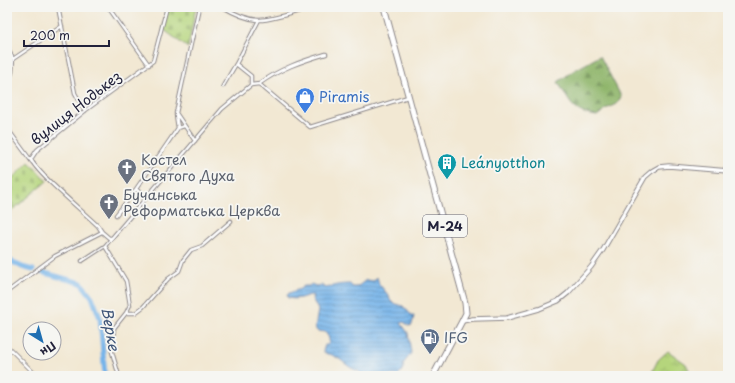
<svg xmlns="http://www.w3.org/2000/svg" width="735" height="383" viewBox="0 0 735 383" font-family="'Playpen Sans',sans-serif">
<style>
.forest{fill:url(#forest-firs);stroke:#596c54}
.wetland{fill:url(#wetland-marsh);stroke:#6c7c5c}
.cemetery{fill:url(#cemetery-stones);stroke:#6c7c5c}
.water{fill:url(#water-rules);stroke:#4c6b92}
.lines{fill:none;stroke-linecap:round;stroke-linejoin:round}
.river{stroke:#76b4e9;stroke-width:5}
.street-casing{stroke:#8a8587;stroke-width:4.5}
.secondary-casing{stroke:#8a8587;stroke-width:5.5}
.highway-casing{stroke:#8a8587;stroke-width:7}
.street{stroke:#fff;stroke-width:2.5}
.secondary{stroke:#fff;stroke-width:3.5}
.highway{stroke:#fff;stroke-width:5}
.labels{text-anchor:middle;stroke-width:3.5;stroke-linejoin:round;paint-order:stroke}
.shield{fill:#f6f6f2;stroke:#626272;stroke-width:1}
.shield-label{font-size:13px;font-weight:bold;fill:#22223b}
.shop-label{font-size:14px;fill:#366cbe;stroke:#f6f6f2;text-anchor:start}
.street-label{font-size:14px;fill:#22223b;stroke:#f6f6f2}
.worship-label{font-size:14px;fill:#5b616d;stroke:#f6f6f2;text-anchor:start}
.culture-label{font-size:14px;fill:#0d838f;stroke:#f6f6f2;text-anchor:start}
.service-label{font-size:14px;fill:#4e5e75;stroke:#f6f6f2;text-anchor:start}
.water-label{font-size:15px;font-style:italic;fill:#3f5578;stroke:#f6f6f2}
</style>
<defs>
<pattern id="forest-firs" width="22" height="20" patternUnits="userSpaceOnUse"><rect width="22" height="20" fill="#90b66c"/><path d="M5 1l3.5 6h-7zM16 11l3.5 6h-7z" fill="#75945a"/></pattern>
<pattern id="wetland-marsh" width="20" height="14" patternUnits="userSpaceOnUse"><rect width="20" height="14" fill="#b5d57c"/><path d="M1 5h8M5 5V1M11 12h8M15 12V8" fill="none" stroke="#9bb76c"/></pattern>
<pattern id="cemetery-stones" width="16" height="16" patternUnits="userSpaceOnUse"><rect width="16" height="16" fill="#b5d57c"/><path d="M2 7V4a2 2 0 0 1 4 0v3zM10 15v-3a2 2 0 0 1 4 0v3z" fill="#9bb76c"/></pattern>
<pattern id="water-rules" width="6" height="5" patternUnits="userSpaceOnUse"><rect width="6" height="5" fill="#76b4e9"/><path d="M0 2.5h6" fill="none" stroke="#6092be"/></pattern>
</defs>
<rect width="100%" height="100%" fill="#f6f6f2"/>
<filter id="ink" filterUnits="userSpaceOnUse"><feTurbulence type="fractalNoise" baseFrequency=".025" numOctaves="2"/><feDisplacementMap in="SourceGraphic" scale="8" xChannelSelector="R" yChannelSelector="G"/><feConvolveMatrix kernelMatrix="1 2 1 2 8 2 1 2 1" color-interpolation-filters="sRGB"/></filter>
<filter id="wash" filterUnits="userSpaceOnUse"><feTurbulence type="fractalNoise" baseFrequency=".012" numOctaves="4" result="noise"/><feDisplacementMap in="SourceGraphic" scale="16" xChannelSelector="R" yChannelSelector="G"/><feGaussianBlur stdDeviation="0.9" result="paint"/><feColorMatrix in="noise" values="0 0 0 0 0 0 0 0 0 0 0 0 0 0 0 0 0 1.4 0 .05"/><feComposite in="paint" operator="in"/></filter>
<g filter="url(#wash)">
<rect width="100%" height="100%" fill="#f2e8d3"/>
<path class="forest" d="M600,56L621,96L618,103L606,109L597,116C572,113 570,102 558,82L573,71Z"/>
<path class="wetland" d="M668,351L686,364L690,372L681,376H650L658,360Z"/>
<path class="cemetery" d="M168,7H196L188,48L163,29Z
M29,162L47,181L8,214L7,212V184Z"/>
<path class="water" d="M377,277L379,284L389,296L390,300L393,303L403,306L412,316H414L412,325L409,326L404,322L401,323L408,333L411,353L403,364L404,369L397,376L394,375C387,377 380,374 373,374C369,375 365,376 360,376L361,375L359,371C349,369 343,360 334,356C329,353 328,356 323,351L325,345H328C331,340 328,336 325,332L317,331L315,328L318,310L312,298L313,295C304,295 300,301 288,298L287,295L289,293L300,289L304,286H309L311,284L316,286L322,285L323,287L326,288C334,285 341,284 350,284L353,287H357L366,280L374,281Z"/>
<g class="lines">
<path class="river" d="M7,259L22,267L33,270
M41,272L81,283L92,297L100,318L105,376"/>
</g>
</g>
<g filter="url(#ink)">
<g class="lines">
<g class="street-casing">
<path id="street" d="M58,7L75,93L85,111
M108,7L149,65
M223,7C233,13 246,19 258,20C270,21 299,11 312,7
M7,27L9,51L13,59
M259,84C279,69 302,61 326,54
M251,85L259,84L310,127L408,97
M223,86L236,64
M7,88L12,72L13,59L62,26
M176,115L178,128
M7,128L32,162
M195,141L176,113L199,7
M146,198L136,189L178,128L184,126
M116,215L136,189
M102,232L98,226C86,214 35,172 31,159L37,150L86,110L153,61L167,7
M105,246L126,281L130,305L126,313L114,328L112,352L119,376
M82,261L105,246L222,109L251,85V76L236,64L259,20
M7,292L55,256L102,232L109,238H111
M126,313H135L143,307L168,279L179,271L183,260L191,250L202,246L231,221
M7,346L37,376"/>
</g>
<g class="secondary-casing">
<path id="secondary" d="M462,321L473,319L507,318L539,309L558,301L568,293L591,267L603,250L645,177L652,171L659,167L669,166L728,171"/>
</g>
<g class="highway-casing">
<path id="highway" d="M384,7L465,303L466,313L462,321L433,376"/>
</g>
<use href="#street" class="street"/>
<use href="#secondary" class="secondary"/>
<use href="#highway" class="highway"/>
</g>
</g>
<defs>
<g id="shop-pin" transform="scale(1)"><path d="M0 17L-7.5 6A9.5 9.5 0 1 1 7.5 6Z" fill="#3f7fe0" stroke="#f6f6f2"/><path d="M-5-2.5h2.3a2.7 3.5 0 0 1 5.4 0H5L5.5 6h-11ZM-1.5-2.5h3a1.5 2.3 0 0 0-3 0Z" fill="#fff"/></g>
<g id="building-pin" transform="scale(1)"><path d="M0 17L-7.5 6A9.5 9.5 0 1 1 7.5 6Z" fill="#0f9aa8" stroke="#f6f6f2"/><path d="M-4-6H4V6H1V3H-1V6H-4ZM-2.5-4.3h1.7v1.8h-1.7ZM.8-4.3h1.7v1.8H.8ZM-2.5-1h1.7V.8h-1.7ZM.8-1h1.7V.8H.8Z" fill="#fff"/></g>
<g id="church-pin" transform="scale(1)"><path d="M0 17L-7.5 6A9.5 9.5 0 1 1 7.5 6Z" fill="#6b7280" stroke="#f6f6f2"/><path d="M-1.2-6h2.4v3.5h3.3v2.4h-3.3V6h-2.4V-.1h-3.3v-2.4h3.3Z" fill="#fff"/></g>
<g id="fuel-pin" transform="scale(1)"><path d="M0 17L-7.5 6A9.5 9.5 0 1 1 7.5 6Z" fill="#5c6f8a" stroke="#f6f6f2"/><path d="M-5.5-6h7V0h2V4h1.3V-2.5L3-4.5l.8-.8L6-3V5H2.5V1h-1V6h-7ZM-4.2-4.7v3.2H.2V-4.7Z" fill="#fff"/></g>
</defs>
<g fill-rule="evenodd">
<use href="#shop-pin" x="305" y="97"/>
<use href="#building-pin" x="447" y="163"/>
<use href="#church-pin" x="127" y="168"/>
<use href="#church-pin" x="109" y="203"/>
<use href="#fuel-pin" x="430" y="338"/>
</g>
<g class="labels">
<rect class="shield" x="423" y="215" width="44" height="22" rx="3"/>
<g class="shield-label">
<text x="445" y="231">М-24</text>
</g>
<g class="shop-label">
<text x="319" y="102">Piramis</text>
</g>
<g class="street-label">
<text transform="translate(76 108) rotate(-38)" y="5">вулиця Нодькез</text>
</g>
<g class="worship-label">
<text x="141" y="165">Костел<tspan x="141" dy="16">Святого Духа</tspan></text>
<text x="123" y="200">Бучанська<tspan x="123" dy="16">Реформатська Церква</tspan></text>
</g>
<g class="culture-label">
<text x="461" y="168">Leányotthon</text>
</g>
<g class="service-label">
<text x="444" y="343">IFG</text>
</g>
<g class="water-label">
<text transform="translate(110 329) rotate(80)" y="5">Верке</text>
</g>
</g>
<rect width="735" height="383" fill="none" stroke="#f6f6f2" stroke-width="24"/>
<g transform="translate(42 341) rotate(143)"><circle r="19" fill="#f6f6f2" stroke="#a1a1a9"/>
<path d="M0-3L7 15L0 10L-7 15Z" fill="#1f6fb2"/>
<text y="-6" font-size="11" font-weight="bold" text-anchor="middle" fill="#22223b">Пн</text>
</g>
<path d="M24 40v6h85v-6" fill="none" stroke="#22223b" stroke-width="2"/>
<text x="30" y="40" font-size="12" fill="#22223b" stroke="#f6f6f2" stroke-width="3" paint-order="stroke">200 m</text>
</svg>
